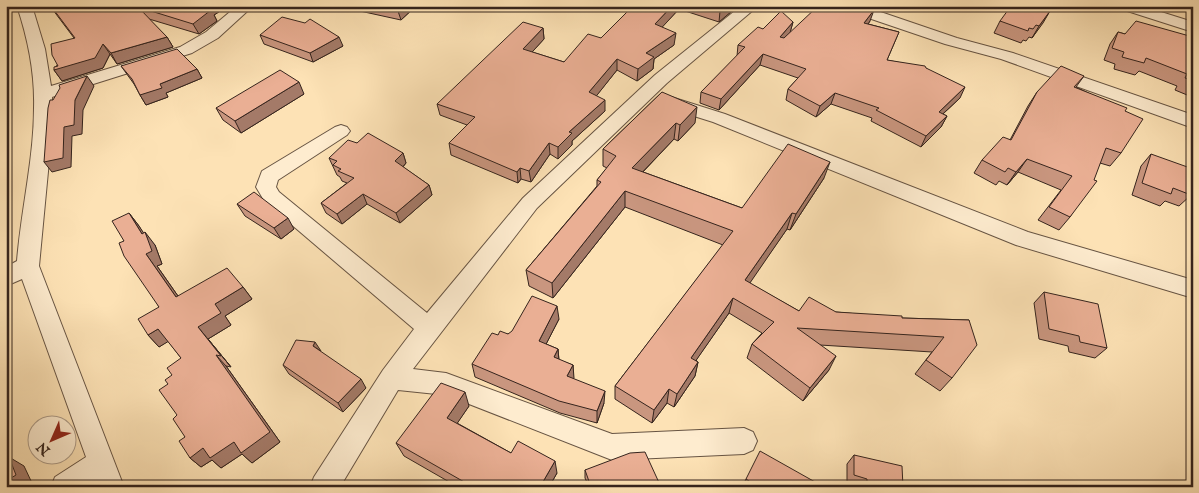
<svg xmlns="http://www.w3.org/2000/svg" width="1199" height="493" viewBox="0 0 1199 493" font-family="'IM FELL English',serif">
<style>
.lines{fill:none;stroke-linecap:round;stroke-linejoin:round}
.minor-casing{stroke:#675443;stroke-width:2}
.minor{fill:#feeccf;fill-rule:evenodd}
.wall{fill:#c9967f;stroke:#35241d}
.shaded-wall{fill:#a47a68;stroke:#35241d}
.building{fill:#eaaf94;stroke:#35241d}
</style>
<rect width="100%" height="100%" fill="#fde2b5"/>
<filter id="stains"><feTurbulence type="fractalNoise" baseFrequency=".004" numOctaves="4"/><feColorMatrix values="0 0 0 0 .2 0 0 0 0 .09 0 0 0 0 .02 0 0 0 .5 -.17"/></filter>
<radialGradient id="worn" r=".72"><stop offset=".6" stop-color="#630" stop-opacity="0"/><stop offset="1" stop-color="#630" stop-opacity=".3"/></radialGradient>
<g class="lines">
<g class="minor-casing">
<path id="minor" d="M17,6H32L45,49L51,86L180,47L206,32L237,6H253L218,38L192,53L52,97L51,140L39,266L124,487H96L95,483L89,487H51L55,477L86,457L22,279L6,286V267L17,261C21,210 34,159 34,108C35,73 28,39 17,6Z
M741,6H758L667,83L537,208L413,369L446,373L612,434L744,428L753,432L757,441L753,450L744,454L612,460L446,395L398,390L340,487H310L314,477L383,370L414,329L265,202L256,187L262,171L335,127L341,125L347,127L350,131L347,135L278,180L276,187L279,192L427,313L523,198L655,75Z
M840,6H863L957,38L1013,53L1193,115V128L1001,59L945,44L842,9Z
M1119,6H1142L1193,22V32L1121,9Z
M668,96L725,114L1028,232L1193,280V298L1016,245L713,122L662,106L659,102L662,98Z"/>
</g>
<use href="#minor" class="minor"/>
</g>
<path class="wall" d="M50,6H228L214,15L217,21L199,34L149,19L167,37L173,47L117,64L110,54L103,68L62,81L54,70L74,38Z
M337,6H416L401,20Z
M633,6H733L732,11L719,22L679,9L662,27L674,45L654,59L653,69L637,81L617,70L596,96L605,111L572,141V145L558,159L550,154L531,182L521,179L518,183L451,155L449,143L467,125L440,115L437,104L543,28L544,39L532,52L564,62L601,38Z
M869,6H881L879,9Z
M1050,11L1032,38L1029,37L1026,41L1023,40L1021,43L994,33L1000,21Z
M870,21L868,24L899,32L887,60L926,68L960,98L943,114L947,116L941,127L921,147L871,121L872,118L831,104L816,117L786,100L788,89L798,78L760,65L719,110L700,103L701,92L737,56L738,45L763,29L793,22L790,32Z
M1118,32L1125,34L1193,37L1192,97L1175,90L1177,86L1139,71L1135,75L1114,69L1115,64L1104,60L1110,44Z
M260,35L343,46L313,62L264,44Z
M121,66L197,69L202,78L166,93L168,97L146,105L140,95L134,84Z
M1084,76L1076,87L1125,111L1121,153L1110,166L1100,163L1070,217L1059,230L1038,220L1061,190L1018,172L1007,185L999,181L996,185L974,173L982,160L1010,140L1028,106L1037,92Z
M662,92L695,123L678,141L674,139L643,172L742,208L824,178L790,230L787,229L749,283L799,311L836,312L902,318L969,320L952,378L940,391L915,374L932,352L820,345L829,370L803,401L747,358L752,344L762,333L729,313L696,360L698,362L695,376L674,407L667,403L652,423L615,399V386L723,245L625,207L553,298L529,286L526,270L597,186V180L607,168L603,166V149Z
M304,94L241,133L223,120L216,108Z
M357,143L403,153L406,163L403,167L429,185L432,195L400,223L367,204L342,224L326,213L321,203L347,183L342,181L340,177L337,175L329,158Z
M1151,154L1191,195L1179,206L1165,201L1160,206L1132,195L1141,166Z
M237,204L294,229L281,239L245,216Z
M129,213L139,226L143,233L155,245L162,264L157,266L178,296L243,287L252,299L225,316L231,325L208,339L231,367L226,366L280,442L252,463L242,454L221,468L212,460L201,467L190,458L185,437L168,384L181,358L168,341L159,347L148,335L159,307L124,241Z
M1044,292L1107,348L1095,358L1069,352L1068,346L1039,339L1034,303Z
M559,319L546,344L558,349L559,360L573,365V379L604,403L597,423L560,413L475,377L472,364L498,335L508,334Z
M321,352L366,388L343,412L289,374L283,365Z
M469,406L457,423L511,453L557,473L549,487H458L404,456L396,443Z
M854,455L903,487H859L847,484V464Z
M585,470L661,487H589L585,478Z
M746,479L824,487H742Z"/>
<path class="shaded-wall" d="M207,6H228L214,15L217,21L199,34L193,24L204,8Z
M403,6H416L401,20L398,11Z
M672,6H680L679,9L655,35V24Z
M726,6H733L732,11L719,22L720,11Z
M874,10L870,21L861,34L864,23Z
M1050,11L1043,23L1032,38L1039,26Z
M793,22L790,33L777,47L780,37Z
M543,28L544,39L524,61L523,49Z
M676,33L674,45L654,59L653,69L637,81L638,69L646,53Z
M167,37L173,47L117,64L111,53Z
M339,37L343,46L313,62L310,53Z
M103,44L110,54L103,68L62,81L54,70Z
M763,54L760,65L719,110L721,99Z
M617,59V70L590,104L589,92Z
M197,69L202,78L166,93L168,97L146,105L140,95L160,84Z
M87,76L94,86L83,110L82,134L72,136L71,167L52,172L44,162Z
M299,82L304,94L241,133L235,121Z
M965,87L960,98L933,123L939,112Z
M835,93L831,104L816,117L820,106Z
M605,100V111L572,141V145L558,159V147L569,132Z
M697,107L695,123L678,141L680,125Z
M947,116L941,127L921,147L926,136Z
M676,123L674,139L631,184L632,168Z
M549,143L550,154L531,182L529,171Z
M403,153L406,163L398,172L395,161Z
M1027,159L1018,172L1007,185L1016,172Z
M830,162L824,178L790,230L796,214Z
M520,168L521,179L518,183L517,172Z
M429,185L432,195L400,223L396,213Z
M625,191V207L553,298L552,283Z
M363,194L367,204L342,224L337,214Z
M129,213L139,226L147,238L145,232L155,245L162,264L157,266L187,309L176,297L146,254L142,234Z
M792,213L787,229L741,296L745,280Z
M288,218L294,229L281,239L274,228Z
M243,287L252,299L225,316L231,325L208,339L231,367L198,327L215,304Z
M733,298L729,313L688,372L691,358Z
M557,306L559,319L541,354L539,341Z
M158,329L169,341L159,347L148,335Z
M315,342L321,351L313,346Z
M558,349L559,362L554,357Z
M216,355L226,366L280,442L252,463L242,454L221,468L212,460L201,467L190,458Z
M836,356L829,370L803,401L810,388Z
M698,362L695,376L674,407L677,394Z
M573,365L574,378L568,389L567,376Z
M361,379L366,388L343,412L338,403Z
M669,389L667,403L652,423L654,410Z
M605,391L604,403L597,423V411Z
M465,392L469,406L452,431L447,418Z
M9,457L24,466L32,483L27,487H6Z
M555,461L557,473L549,487H540Z"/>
<path class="building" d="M51,6H207L204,8L211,10L193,24L138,7L167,37L111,53L103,44L95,58L54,70V67L58,66L52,55L51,44L75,38Z
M377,6H403L398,11Z
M633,6H672L655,24L676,33L646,53L654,57L638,69L617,59L589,92L605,100L569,132L572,133L558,147L549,143L529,171L520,168L517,172L449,143L475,117L437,104L523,22L543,28L523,49L564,62L588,34L601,38Z
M706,6H726L720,11Z
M818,6H863L874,10L864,23L899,32L887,60L925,66L926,68L965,87L939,112L947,116L926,136L876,110L879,108L835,93L820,106L788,89L806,69L763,54L721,99L701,92L745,47L738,45L758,27L763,29L781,11L793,22L780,37L784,38Z
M1011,6H1036L1050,11L1039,26L1036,25L1033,29L1029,28L1028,31L1000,21Z
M282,17L305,23L310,19L339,37L310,53L260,35Z
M1136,21L1193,37V81L1185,78L1187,74L1146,58L1144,63L1122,57L1124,52L1112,48L1118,32L1125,34Z
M177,49L197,69L160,84L162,88L140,95L132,79L121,66Z
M1061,66L1084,76L1074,87L1127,108L1125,111L1143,119L1121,153L1106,148L1094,180L1097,181L1070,217L1049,207L1072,176L1027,159L1016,172L1008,168L1005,172L982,160L1003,137L1011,140L1037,92Z
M280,70L299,82L235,121L216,108Z
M87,76L75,100L74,125L64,127L63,158L44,162L48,108L50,100H53L60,88L59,85Z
M662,92L697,107L680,125L676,123L632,168L742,208L788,144L830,162L796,214L792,213L745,280L799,311L809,297L836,312L902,316V318L969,320L977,345L952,378L926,360L944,337L797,328L836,356L810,388L752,344L774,322L733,298L691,358L698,362L677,394L669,389L654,410L615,386L733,231L625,191L552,283L526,270L601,182L597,180L616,156L603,149Z
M368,133L403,153L395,161L429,185L396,213L363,194L337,214L321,203L354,178L338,171L341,169L333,165L337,161L329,158L348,140L357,143Z
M1151,154L1193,169V187L1191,195L1173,188L1171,194L1142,183Z
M254,192L288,218L274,228L237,204Z
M129,213L142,234L145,232L152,251L146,254L176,297L227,268L243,287L215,304L221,313L198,327L221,356L216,355L270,432L241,453L234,442L210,458L203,448L190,458L179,441L185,437L173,419L177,415L159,390L168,384L165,380L172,375L167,368L181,358L158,329L148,335L138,319L159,307L124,256L119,243L124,241L112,221Z
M1044,292L1098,304L1107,348L1080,342L1079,336L1049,329Z
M532,296L557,306L539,341L558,349L554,357L573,365L567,376L605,391L597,411L559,401L472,364L492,333L498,335L500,331L508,334L512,331Z
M296,340L315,342L313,346L361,379L338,403L283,365Z
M441,383L465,392L447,418L511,453L518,441L555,461L540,487H473L396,443Z
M760,451L824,487H758L746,479Z
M645,452L661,487H591L585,470L630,453Z
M854,455L902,466L903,487H867V479L854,475Z
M9,457L16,475L6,481V459Z"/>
<rect width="1199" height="493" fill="none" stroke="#fde2b5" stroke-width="25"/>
<rect x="8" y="8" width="1184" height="478" fill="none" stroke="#35241d" stroke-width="2.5"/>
<rect x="12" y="12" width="1174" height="468" fill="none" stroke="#35241d"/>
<g transform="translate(52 440) rotate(225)"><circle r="24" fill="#feeccf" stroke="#ae9c88"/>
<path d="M0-4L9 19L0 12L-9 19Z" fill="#8f2418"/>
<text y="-8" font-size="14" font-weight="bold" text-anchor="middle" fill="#35241d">N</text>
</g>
<rect width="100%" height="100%" filter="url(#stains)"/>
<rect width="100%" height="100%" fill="url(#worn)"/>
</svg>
